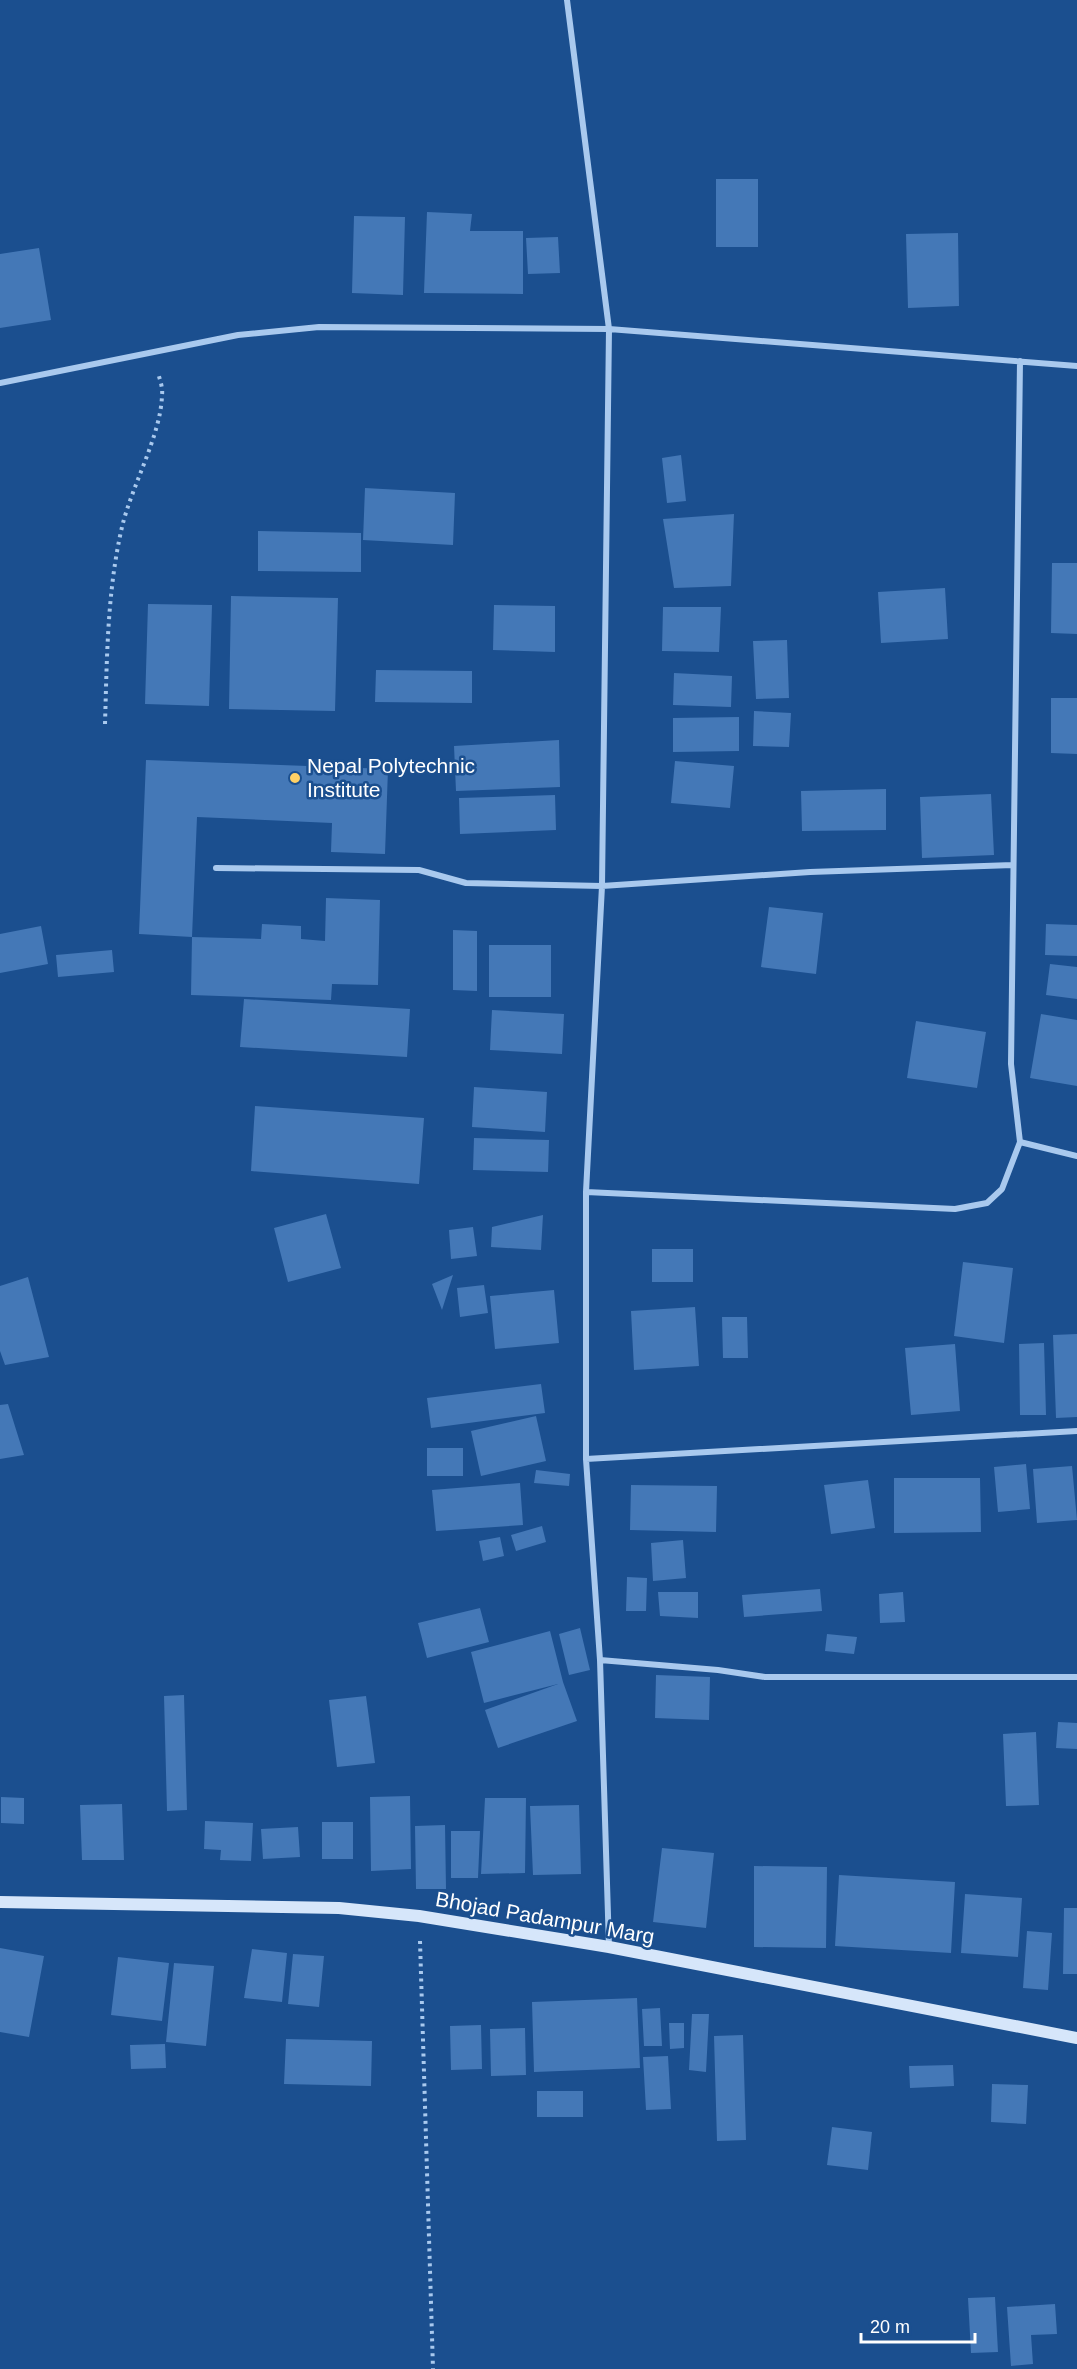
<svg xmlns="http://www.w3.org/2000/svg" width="1077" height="2369" viewBox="0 0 1077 2369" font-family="Arial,sans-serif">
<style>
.building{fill:#4478b7}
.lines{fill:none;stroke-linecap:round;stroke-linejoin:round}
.path{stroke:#a9c9ee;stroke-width:4;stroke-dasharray:3 4.5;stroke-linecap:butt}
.street{stroke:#a9c9ee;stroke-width:6}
.secondary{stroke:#d6e6fa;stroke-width:12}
.poi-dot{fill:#ffd166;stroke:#1b4f8f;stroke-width:2}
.labels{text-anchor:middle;stroke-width:5;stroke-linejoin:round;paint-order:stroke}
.poi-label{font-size:21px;fill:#fff;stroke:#1b4f8f;text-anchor:start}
.street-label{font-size:21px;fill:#fff;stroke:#1b4f8f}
</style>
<rect width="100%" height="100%" fill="#1b4f8f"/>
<path class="building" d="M716,179H758V247H716Z
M427,212L472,214L470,231H523V294L424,293Z
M354,216L405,217L403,295L352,293Z
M958,233L959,306L908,308L906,234Z
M558,237L560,273L528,274L526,238Z
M39,248L51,320L0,328V254Z
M681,455L686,501L667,503L662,458Z
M365,488L455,493L453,545L363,540Z
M734,514L731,586L674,588L663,519Z
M258,531L361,533V572L258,571Z
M1052,563H1077V634L1051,633Z
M945,588L948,639L881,643L878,592Z
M231,596L338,598L335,711L229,709Z
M148,604L212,605L209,706L145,704Z
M494,605L555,606V652L493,650Z
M663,607H721L719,652L662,651Z
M787,640L789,698L756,699L753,641Z
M376,670L472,671V703L375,702Z
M674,673L732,676L731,707L673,705Z
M1051,698H1077V754L1051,753Z
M754,711L791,713L789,747L753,746Z
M739,717V751L673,752V718Z
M559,740L560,787L456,791L454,746Z
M146,760L388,769L385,854L331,852L332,823L197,817L192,937L139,934Z
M675,761L734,766L730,808L671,803Z
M886,789V830L802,831L801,791Z
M991,794L994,855L922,858L920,797Z
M555,795L556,830L460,834L459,798Z
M326,898L380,900L378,985L332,984L331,1000L191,995L192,937L261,939L262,924L301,926V939L325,941Z
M769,907L823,913L816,974L761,967Z
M1046,924L1077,925V956L1045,955Z
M41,926L48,964L0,973V934Z
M453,930L477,931V991L453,990Z
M489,945H551V997H489Z
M112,950L114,972L58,977L56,955Z
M1050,964L1077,967V999L1046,995Z
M244,999L410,1009L407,1057L240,1047Z
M492,1010L564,1014L562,1054L490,1050Z
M1041,1014L1077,1020V1086L1030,1078Z
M916,1021L986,1032L977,1088L907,1078Z
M474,1087L547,1092L545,1132L472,1127Z
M255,1106L424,1118L419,1184L251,1171Z
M474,1138L549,1140L548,1172L473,1170Z
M326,1214L341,1268L288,1282L274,1228Z
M543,1215L541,1250L491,1247L492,1227Z
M473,1227L477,1256L451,1259L449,1230Z
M652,1249H693V1282H652Z
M963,1262L1013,1268L1004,1343L954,1336Z
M453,1275L442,1310L432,1284Z
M28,1277L49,1357L5,1365L0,1351V1286Z
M484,1285L488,1313L460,1317L457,1288Z
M554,1290L559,1343L495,1349L490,1296Z
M695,1307L699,1366L634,1370L631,1311Z
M722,1317H747L748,1358H723Z
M1077,1334V1417L1056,1418L1053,1335Z
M1044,1343L1046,1415H1020L1019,1344Z
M955,1344L960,1411L911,1415L905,1348Z
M541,1384L545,1413L431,1428L427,1398Z
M8,1404L24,1455L0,1459V1405Z
M536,1416L546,1461L481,1476L471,1431Z
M427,1448H463V1476H427Z
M1026,1464L1030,1509L998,1512L994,1467Z
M1072,1466L1077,1520L1037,1523L1033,1469Z
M536,1470L570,1474L569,1486L534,1483Z
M894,1478H980L981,1532L894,1533Z
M868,1480L875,1528L831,1534L824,1485Z
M520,1483L523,1525L436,1531L432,1490Z
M631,1485L717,1486L716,1532L630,1530Z
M542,1526L546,1542L516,1551L511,1535Z
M500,1537L504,1556L483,1561L479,1541Z
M683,1540L686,1578L653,1581L651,1543Z
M627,1577L647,1578L646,1611H626Z
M820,1589L822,1611L744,1617L742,1595Z
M658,1592H698V1618L660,1616Z
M903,1592L905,1622L880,1623L879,1594Z
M480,1608L489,1642L427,1658L418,1623Z
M580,1628L590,1670L569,1675L559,1634Z
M550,1631L563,1682L577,1721L498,1748L485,1710L558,1684L484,1703L471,1652Z
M827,1634L857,1637L854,1654L825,1651Z
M656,1675L710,1677L709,1720L655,1718Z
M184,1695L187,1810L167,1811L164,1696Z
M366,1696L375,1763L337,1767L329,1700Z
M1058,1722L1077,1723V1749L1056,1748Z
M1036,1732L1039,1805L1006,1806L1003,1734Z
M410,1796L411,1869L371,1871L370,1797Z
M1,1797L24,1798V1824L1,1823Z
M485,1798H526L525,1873L481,1874Z
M122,1804L124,1860H82L80,1805Z
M579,1805L581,1874L533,1875L530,1806Z
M205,1821L253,1823L251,1861L220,1860L221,1850L204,1849Z
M322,1822H353V1859H322Z
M445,1825L446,1889H416L415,1826Z
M298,1827L300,1857L263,1859L261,1829Z
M451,1831H480L478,1878H451Z
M662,1848L714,1853L706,1928L653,1922Z
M754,1866L827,1867L826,1948L754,1947Z
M839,1875L955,1882L951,1953L835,1946Z
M965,1894L1022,1898L1018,1957L961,1953Z
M1064,1908H1077V1974H1063Z
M1027,1931L1052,1933L1048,1990L1023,1988Z
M0,1948L44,1956L29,2037L0,2032Z
M252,1949L287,1953L282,2002L244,1998Z
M293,1954L324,1956L319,2007L288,2004Z
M118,1957L169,1963L162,2021L111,2015Z
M174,1963L214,1966L206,2046L166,2042Z
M637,1998L640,2068L534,2072L532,2002Z
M660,2008L662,2046H644L642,2009Z
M692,2014H709L706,2072L689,2070Z
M669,2023H684V2048L670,2049Z
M481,2025L482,2069L451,2070L450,2026Z
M525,2028L526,2075L491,2076L490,2029Z
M743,2035L746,2140L717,2141L714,2036Z
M286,2039L372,2041L371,2086L284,2084Z
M165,2044L166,2068L131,2069L130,2045Z
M668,2056L671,2109L646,2110L643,2057Z
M953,2065L954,2086L910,2088L909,2066Z
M992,2084L1028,2085L1026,2124L991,2122Z
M537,2091H583V2117H537Z
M832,2127L872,2132L868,2170L827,2165Z
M995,2297L998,2352L971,2353L968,2298Z
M1055,2304L1057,2334L1031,2335L1033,2364L1011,2366L1007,2307Z"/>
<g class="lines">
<path class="path" d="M105,724C107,658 107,592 122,527C132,485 161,435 162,395C163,388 160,380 158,373
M420,1941L433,2369"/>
<path class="street" d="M0,383L238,335L319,327L609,329L567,0
M216,868L419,870L466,883L602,886L810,872L1013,865
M1020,1142L1077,1156
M586,1192L955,1209L987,1203L1002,1189L1020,1142L1011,1064L1020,361
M586,1459L1077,1431
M600,1660L718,1670L765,1677H1077
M609,1947L600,1660L586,1459V1192L602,886L609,329L1077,366"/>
<path class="secondary" d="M0,1902L339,1908L419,1916L609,1947L1077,2038"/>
</g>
<circle class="poi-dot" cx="295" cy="778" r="6"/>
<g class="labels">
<g class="poi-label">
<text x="307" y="773">Nepal Polytechnic<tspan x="307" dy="24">Institute</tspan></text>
</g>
<g class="street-label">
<text transform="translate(545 1918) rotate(10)" y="7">Bhojad Padampur Marg</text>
</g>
</g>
<path d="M861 2333v9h114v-9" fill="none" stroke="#ffffff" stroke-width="3"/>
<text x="870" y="2333" font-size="18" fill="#ffffff" stroke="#1b4f8f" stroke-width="4.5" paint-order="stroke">20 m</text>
</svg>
